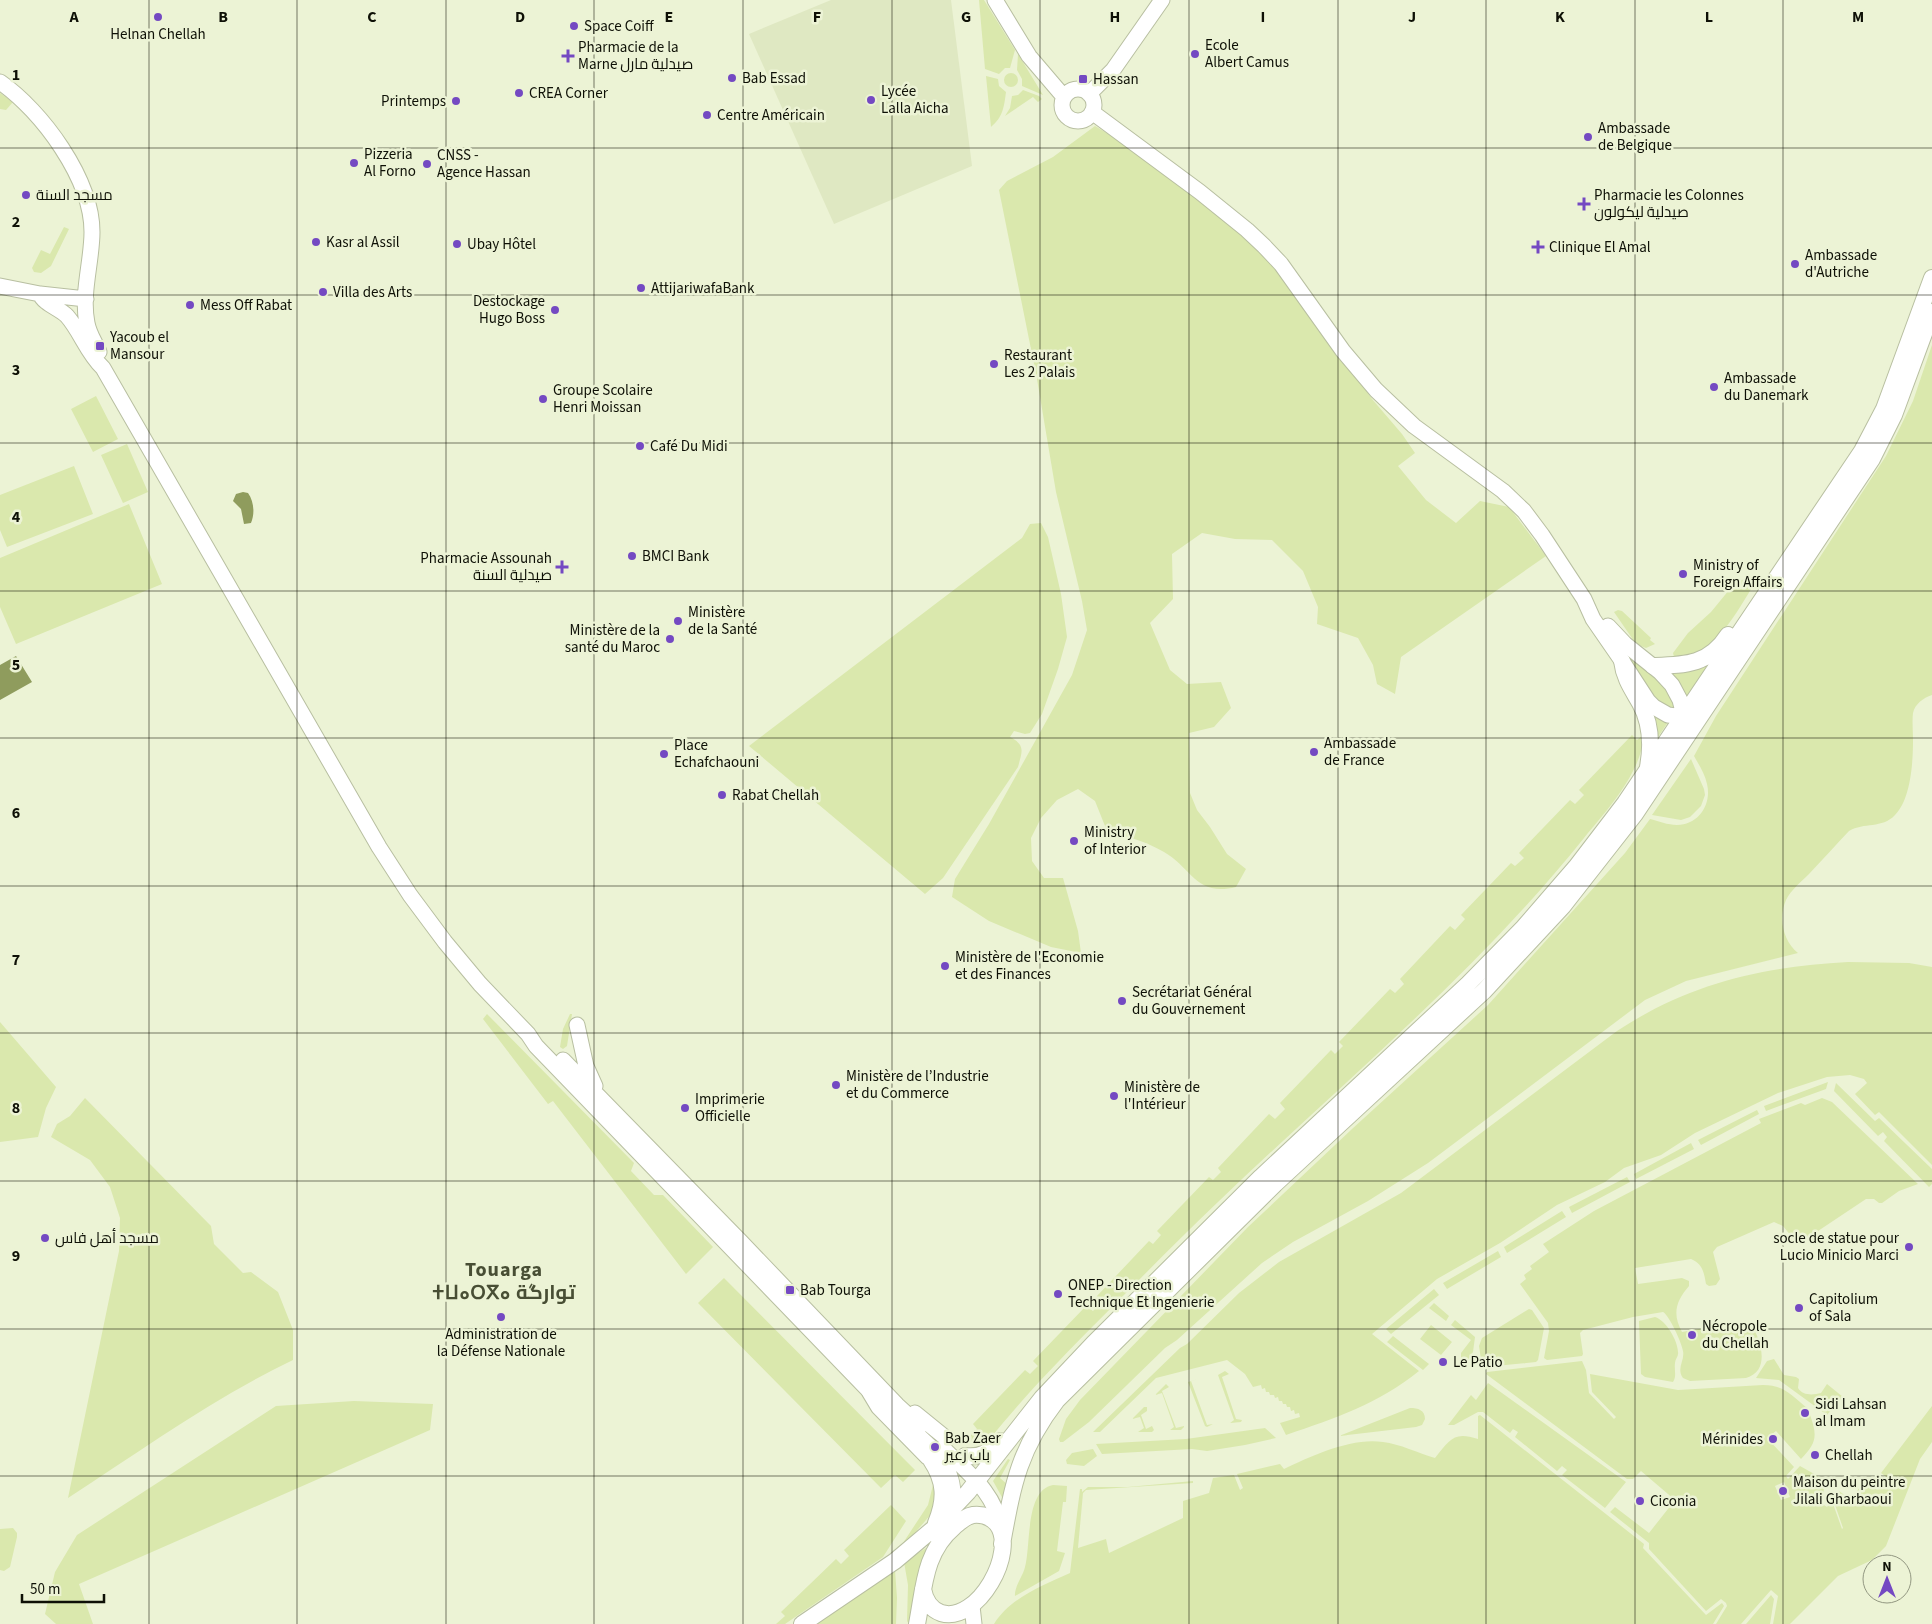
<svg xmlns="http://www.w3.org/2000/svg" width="1932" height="1624" viewBox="0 0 1932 1624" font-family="'Source Sans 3',Cairo,'Noto Sans Tifinagh',sans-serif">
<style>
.built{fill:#dfe8c2}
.green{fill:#dae8ad;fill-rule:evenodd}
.water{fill:#8f9c5d}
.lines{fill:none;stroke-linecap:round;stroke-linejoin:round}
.secondary-casing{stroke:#b8bfa1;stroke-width:17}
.primary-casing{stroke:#b8bfa1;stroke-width:18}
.secondary{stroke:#fff;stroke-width:15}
.primary{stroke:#fff;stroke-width:16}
.grid{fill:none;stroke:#0e1006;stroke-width:1;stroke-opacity:0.55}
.poi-dot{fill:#7449c2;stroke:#ecf3d5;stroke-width:2}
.labels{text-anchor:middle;stroke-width:5;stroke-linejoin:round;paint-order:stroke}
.poi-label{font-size:15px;fill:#0e1006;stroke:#ecf3d5;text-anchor:start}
.district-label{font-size:20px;font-weight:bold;letter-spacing:1px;fill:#484e34;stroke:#ecf3d5}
.grid-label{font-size:16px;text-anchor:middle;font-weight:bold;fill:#0e1006;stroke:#ecf3d5;stroke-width:5;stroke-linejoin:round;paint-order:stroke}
</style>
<rect width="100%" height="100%" fill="#ecf3d5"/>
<path class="built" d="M831,0H951L972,166L834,224L749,34Z"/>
<path class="green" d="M979,0H984L1015,50L1010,68H1005L999,74L985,69Z
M1018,54L1043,95L1022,86V79L1017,70Z
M1004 80a7 7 0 1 1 14 0a7 7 0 1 1-14 0Z
M986,76L998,79L999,86L1006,92C1004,107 1003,117 991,127Z
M1023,90L1039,96L1042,99L1038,102L1033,97L1005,116L1010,108L1012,96L1018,95Z
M0,93L13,102L6,110L0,109Z
M1095,126L1125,144L1258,246L1331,342L1372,399L1402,434L1415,453L1398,466L1426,500L1456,523L1480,501L1509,507L1546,556L1401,657L1395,694L1377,684L1373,665L1358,638L1317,624L1318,607L1303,571L1272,540L1235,539L1202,533L1172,554L1173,599L1150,623L1170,670L1187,684L1221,682L1231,708L1214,727L1189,733L1190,793L1197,810L1210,827L1227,854L1246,869L1236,887C1196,897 1192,868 1164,852C1147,842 1127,836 1107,831L1095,801L1078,789L1057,800L1041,818L1031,838L1032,861L1044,878H1063L1078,931L1081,953L1051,947L989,921L952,897L955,879L989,824L1072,675L1087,630L1082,601L1056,492L1037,379L999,190L1007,181L1053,157Z
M64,227L69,229L51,266L41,273L34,272L32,268L41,250L50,254Z
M1932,345V695C1923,698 1915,704 1913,713C1912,721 1913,732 1913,740C1913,762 1911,799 1895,815C1882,829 1864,822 1849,831C1835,846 1822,860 1809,874C1801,882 1791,890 1786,900C1778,918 1783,941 1798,953L1686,981L1645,1000L1428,1163L1368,1201L1293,1242L1262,1263L1177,1340L1165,1348L1089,1422L1063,1442H1060L1059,1439L1066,1419L1080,1400L1248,1227L1352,1129L1488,1005L1625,853L1650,819C1658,821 1668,825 1677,825C1698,825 1712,805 1707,784C1705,774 1699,765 1694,756L1716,716L1886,456L1913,401Z
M96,396L118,439L93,452L71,409Z
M127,444L148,492L123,503L101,455Z
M74,466L93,514L7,547L0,530V495Z
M129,504L162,584L16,644L0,607V558Z
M1041,523L1048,537L1061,594L1067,637L1058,669L1042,714L1030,733L1025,734L1014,731L1010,737C1026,745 1022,752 1018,767L943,878L925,894L749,746L1022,538L1030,524Z
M1747,579L1755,583C1736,612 1715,658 1674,657L1673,653L1688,633L1711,612L1734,584L1742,580Z
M1618,610L1622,611L1651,638L1650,640L1655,644L1646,648L1636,644L1614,612Z
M1620,647L1668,687L1677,712L1659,704Z
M1712,661L1685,700L1666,670Z
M1650,709L1668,722L1656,740Z
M1644,734C1642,772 1608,809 1584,838C1475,974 1343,1082 1218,1202C1185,1233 1153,1266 1121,1298C1074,1345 1030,1389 988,1441L978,1445L959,1437L964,1433L969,1437L977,1429L973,1424L1025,1370L1030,1374L1038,1366L1033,1361L1086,1306L1093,1311L1102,1301L1097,1296L1149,1241L1153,1244L1161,1235L1157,1231L1209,1177L1213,1180L1221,1172L1218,1168L1269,1114L1275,1119L1285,1109L1280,1103L1331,1050L1335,1054L1343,1046L1339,1042L1390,989L1395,993L1404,984L1400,979L1450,926L1455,930L1465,919L1461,915L1511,863L1515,866L1524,858L1519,853L1570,800L1575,804L1584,795L1579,790L1632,735L1637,740Z
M1691,759L1704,789L1705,795L1701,806L1690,817L1681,820L1652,815Z
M1848,962L1909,963L1932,967V1165L1879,1112L1875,1115L1855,1094L1867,1083L1864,1079L1850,1075L1827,1077L1778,1093L1695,1133L1661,1155L1624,1168L1605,1182L1557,1205L1500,1243L1437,1279L1372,1334L1419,1371C1378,1404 1336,1418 1286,1435L1280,1423L1300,1417L1299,1413L1295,1414L1294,1410L1291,1411L1290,1407H1287L1286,1404H1283L1282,1401H1279L1278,1397L1275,1398L1274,1395H1270L1269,1392H1266L1265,1388L1262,1389L1261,1385L1253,1387L1245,1374L1227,1360L1156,1378L1100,1432H1093L1180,1348L1187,1344L1239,1293L1279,1262L1401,1193L1617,1031C1690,983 1762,967 1848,962Z
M487,1014L634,1163L631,1171L654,1195H663L713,1247L686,1274L553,1101L548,1104L483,1019Z
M570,1014H572L567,1046L563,1049L560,1047L563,1029Z
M0,1022L56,1087L46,1108L38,1137L0,1142Z
M1828,1082L1826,1089L1766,1111L1764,1106Z
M1836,1083L1875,1121L1879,1118L1932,1169V1184L1929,1187L1884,1141L1887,1137L1883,1132L1878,1136L1834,1091Z
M85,1098L211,1226L214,1244L243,1273L251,1272L278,1292L293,1330V1360C214,1398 142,1450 68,1498L119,1251L120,1218L110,1187L90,1160L51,1137L57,1124L70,1116Z
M1822,1098L1832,1102L1918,1184L1899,1191L1882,1203H1879L1874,1199H1866L1803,1241H1795L1783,1226L1774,1222L1717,1247L1713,1252L1720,1279L1716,1285L1709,1286L1706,1284C1704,1273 1703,1264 1691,1259L1635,1268L1638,1284L1682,1278L1689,1281V1286C1676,1301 1672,1314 1682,1332L1743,1321L1751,1324C1761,1340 1771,1371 1746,1378L1690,1381L1683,1378C1676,1368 1685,1361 1683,1351C1682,1343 1669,1315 1663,1312L1633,1317L1583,1330L1580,1333L1583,1354L1582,1356L1547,1360L1544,1358L1549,1331L1548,1323L1520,1284L1526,1279L1524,1275L1532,1269L1530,1266L1549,1252L1543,1244L1594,1211L1761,1123L1759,1119L1801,1103L1805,1105Z
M1757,1110L1759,1114L1701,1145L1698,1140Z
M1691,1143L1694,1149L1636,1179L1634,1174Z
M1627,1177L1630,1182L1572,1213L1569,1207Z
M1562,1211L1566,1217L1507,1253L1504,1247Z
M1498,1251L1501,1257L1447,1289L1443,1283Z
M724,1278L915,1470L903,1482L895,1475L881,1488L698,1303Z
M1434,1289L1439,1295L1391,1334L1386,1329Z
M1434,1303L1449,1316L1446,1321L1429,1308Z
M1529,1309L1532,1310L1544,1328L1538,1360L1536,1362L1485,1367L1482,1366L1479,1346L1482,1338Z
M1655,1317C1666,1320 1678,1341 1678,1352C1679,1356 1675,1359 1675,1363C1674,1370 1677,1376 1673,1382L1645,1377L1641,1374L1639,1321Z
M1455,1320L1475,1337L1473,1352L1466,1363L1461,1359V1353L1471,1340L1451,1325Z
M1431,1325L1452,1342L1441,1355L1420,1339Z
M1393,1336L1429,1364L1423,1370L1387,1342Z
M1774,1359L1784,1375L1796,1377L1799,1379L1798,1388C1803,1396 1813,1395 1821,1393L1827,1384L1843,1397L1827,1415L1779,1380L1756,1378L1767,1361Z
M1582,1361L1586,1370L1589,1393L1614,1419L1616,1417L1592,1392L1590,1374L1678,1390L1763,1385C1784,1385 1791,1395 1807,1408L1801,1411L1804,1418L1810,1415C1818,1436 1816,1444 1801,1459L1776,1431L1767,1438L1794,1467L1786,1476L1788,1479L1800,1466L1825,1480L1823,1496L1819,1502L1827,1507L1832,1501L1842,1529L1843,1528L1833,1499L1839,1491L1850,1499L1861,1486L1863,1488L1870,1481L1874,1480L1889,1490L1894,1483L1881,1473L1932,1406V1442L1920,1459L1886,1546L1872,1560L1838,1576L1790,1624H1773L1778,1596L1771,1590L1741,1624H1716L1727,1606L1726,1603L1721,1599L1706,1611L1649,1549V1543L1610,1512L1615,1507L1649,1533L1675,1500L1641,1471L1633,1479H1627L1486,1374L1487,1372ZM1784,1482L1790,1497L1781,1500L1775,1486Z
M1225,1371L1229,1374L1222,1377L1236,1419L1242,1420L1241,1422L1230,1423L1234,1420L1218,1375Z
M1198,1379L1191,1381L1207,1425L1213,1424L1207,1427L1205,1426L1188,1382Z
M1488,1383L1626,1482L1605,1508L1562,1475L1567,1470L1562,1466L1557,1471L1515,1437L1518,1432L1513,1429L1510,1433L1483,1412H1478L1454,1425H1448L1471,1395L1476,1400Z
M1166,1384L1169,1387L1162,1391L1176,1428L1184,1426V1427L1181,1430H1170L1174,1427L1162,1393L1155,1395Z
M354,1401L433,1404L430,1430L79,1584L93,1624H56L45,1614L55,1572L77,1535L276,1406Z
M1144,1407H1147V1411L1141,1415L1146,1429L1152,1426L1154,1430L1152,1432H1138L1144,1428L1140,1417L1132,1419Z
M1410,1408C1418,1408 1425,1410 1425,1419L1422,1425L1416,1427L1339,1436Z
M1480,1415L1644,1544L1643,1548L1706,1615L1722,1603L1724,1606L1713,1624H994C1010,1598 1043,1585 1070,1573L1080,1489H1082V1492L1088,1487H1128L1193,1481V1483L1086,1490L1083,1493L1078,1548L1106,1539L1109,1553L1183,1518V1501L1209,1493L1213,1478L1234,1475L1240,1490L1243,1488L1237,1474L1280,1464L1284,1469C1311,1456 1352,1437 1383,1442C1400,1444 1418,1453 1435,1458C1450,1440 1453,1431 1478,1439V1416Z
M1265,1428L1276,1438L1245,1445L1207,1451L1192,1449L1102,1454L1096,1444L1186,1439Z
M1093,1449L1097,1456L1084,1466L1067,1464L1066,1460L1072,1453Z
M1008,1459L1010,1460L1000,1478L1008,1485L1003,1499L993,1481Z
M939,1484L933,1512L906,1543H903L928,1505L933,1485Z
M1053,1485L1067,1486L1066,1502H1063L1057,1551L1065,1553L1059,1571L1015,1596C1014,1587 1023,1576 1025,1567C1031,1545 1025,1490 1053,1485Z
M891,1505L906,1521L883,1557L785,1624H776L785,1616L781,1612L836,1559L841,1564L849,1556L844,1550Z
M13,1528L17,1533V1537L10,1567L4,1571L0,1570V1529Z
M926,1548L912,1623L909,1624L907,1621L908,1585L904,1562Z
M895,1570L897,1598L896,1624H813Z
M1771,1595L1774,1599L1770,1624H1746Z"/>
<path class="water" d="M243,492L248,493C254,501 255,514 251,523L244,524L241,509L233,501L236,494Z
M16,656L32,682L0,700V665Z"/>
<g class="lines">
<g class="secondary-casing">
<path id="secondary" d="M995,0L1029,56L1064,97
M0,82C42,111 92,179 92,232C92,261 81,294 87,323C89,334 95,342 99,352
M1062 105a16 16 0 1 1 32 0a16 16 0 1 1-32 0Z
M1089,94L1113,70L1162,0
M1092,112L1200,192L1247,230L1264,246L1281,264L1343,351L1376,390L1414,426L1503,491L1524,511L1542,535L1584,599L1593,619L1622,661L1648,701L1654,707L1668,715L1692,718
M0,286L40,294L86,299
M40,294C44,304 59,308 67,316C81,332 87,353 103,368L379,847L410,895L445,942L480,984L528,1034L536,1046L878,1400
M1608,626L1625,644L1660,672L1672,685L1680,700L1686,724
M577,1025L586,1066L595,1086
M563,1060L741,1242L897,1405L920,1426
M915,1413L947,1439
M905,1423L935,1451
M943,1448C968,1473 996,1493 1001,1530
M937,1454C952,1472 957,1493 949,1515
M972,1606L974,1624"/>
</g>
<g class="primary-casing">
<path id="primary" d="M1622,661C1624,678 1632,689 1640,703C1651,723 1652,745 1648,767
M1653,666C1685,665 1709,665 1728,635
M870,1392L879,1407L928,1457
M965,1456C981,1458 989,1452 1000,1441
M931,1460C945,1481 946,1499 936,1523
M1002,1544C1013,1484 1019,1449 1057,1400L1275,1184L1484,991L1563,906L1635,814L1872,459L1894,415L1932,312
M802,1624L895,1561L933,1529L968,1492L1042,1398L1093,1344L1261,1177L1468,984L1524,927L1576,867L1625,803L1862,451L1884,409L1932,278
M917,1624C924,1589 924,1552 954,1527C960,1522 966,1516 973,1515C983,1514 991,1517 997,1524C1018,1551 978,1624 941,1613C930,1609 925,1600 923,1589"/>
</g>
<use href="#secondary" class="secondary"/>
<use href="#primary" class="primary"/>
</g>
<path class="grid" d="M149,0V1624M297,0V1624M446,0V1624M594,0V1624M743,0V1624M892,0V1624M1040,0V1624M1189,0V1624M1338,0V1624M1486,0V1624M1635,0V1624M1783,0V1624M0,148H1932M0,295H1932M0,443H1932M0,591H1932M0,738H1932M0,886H1932M0,1033H1932M0,1181H1932M0,1329H1932M0,1476H1932"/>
<g class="poi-dot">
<circle cx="158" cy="17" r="5"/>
<circle cx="574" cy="26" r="5"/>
<circle cx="1195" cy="54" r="5"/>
<path d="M565.5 48.5h5v5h5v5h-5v5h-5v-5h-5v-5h5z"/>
<circle cx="732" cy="78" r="5"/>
<rect x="1078" y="74" width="10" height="10" rx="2.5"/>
<circle cx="519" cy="93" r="5"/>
<circle cx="871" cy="100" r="5"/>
<circle cx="456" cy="101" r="5"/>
<circle cx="707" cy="115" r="5"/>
<circle cx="1588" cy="137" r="5"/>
<circle cx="354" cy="163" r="5"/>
<circle cx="427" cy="164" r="5"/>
<circle cx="26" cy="195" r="5"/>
<path d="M1581.5 196.5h5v5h5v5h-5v5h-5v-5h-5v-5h5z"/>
<circle cx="316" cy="242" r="5"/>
<circle cx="457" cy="244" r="5"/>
<path d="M1535.5 239.5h5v5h5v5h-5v5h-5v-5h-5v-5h5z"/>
<circle cx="1795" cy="264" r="5"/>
<circle cx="641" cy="288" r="5"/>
<circle cx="323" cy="292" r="5"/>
<circle cx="190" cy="305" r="5"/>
<circle cx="555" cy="310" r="5"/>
<rect x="95" y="341" width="10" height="10" rx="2.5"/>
<circle cx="994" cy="364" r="5"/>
<circle cx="1714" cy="387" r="5"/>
<circle cx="543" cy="399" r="5"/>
<circle cx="640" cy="446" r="5"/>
<circle cx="632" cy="556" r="5"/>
<path d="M559.5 559.5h5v5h5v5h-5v5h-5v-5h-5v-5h5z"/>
<circle cx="1683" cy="574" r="5"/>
<circle cx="678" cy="621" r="5"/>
<circle cx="670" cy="639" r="5"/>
<circle cx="1314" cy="752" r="5"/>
<circle cx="664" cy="754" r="5"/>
<circle cx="722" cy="795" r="5"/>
<circle cx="1074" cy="841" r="5"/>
<circle cx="945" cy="966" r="5"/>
<circle cx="1122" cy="1001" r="5"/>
<circle cx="836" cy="1085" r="5"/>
<circle cx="1114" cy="1096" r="5"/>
<circle cx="685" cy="1108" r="5"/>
<circle cx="45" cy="1238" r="5"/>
<circle cx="1909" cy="1247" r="5"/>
<rect x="785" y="1285" width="10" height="10" rx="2.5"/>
<circle cx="1058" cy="1294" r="5"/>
<circle cx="1799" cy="1308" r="5"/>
<circle cx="501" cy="1317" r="5"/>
<circle cx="1692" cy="1335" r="5"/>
<circle cx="1443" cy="1362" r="5"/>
<circle cx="1805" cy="1413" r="5"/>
<circle cx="1773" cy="1439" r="5"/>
<circle cx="935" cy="1447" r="5"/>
<circle cx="1815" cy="1455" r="5"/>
<circle cx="1783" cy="1491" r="5"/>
<circle cx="1640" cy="1501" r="5"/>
</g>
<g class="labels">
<g class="poi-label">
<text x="584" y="31">Space Coiff</text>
<text x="158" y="39" text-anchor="middle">Helnan Chellah</text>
<text x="1205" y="50">Ecole<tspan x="1205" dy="17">Albert Camus</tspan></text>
<text x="578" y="52">Pharmacie de la<tspan x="578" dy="17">Marne صيدلية مارل</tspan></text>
<text x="742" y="83">Bab Essad</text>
<text x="1093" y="84">Hassan</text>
<text x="881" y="96">Lycée<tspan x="881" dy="17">Lalla Aicha</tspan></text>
<text x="529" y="98">CREA Corner</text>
<text x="446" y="106" text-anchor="end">Printemps</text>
<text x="717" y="120">Centre Américain</text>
<text x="1598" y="133">Ambassade<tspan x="1598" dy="17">de Belgique</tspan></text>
<text x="364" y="159">Pizzeria<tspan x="364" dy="17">Al Forno</tspan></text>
<text x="437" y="160">CNSS -<tspan x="437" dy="17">Agence Hassan</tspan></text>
<text x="36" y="200">مسجد السنة</text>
<text x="1594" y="200">Pharmacie les Colonnes<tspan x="1594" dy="17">صيدلية ليكولون</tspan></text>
<text x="326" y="247">Kasr al Assil</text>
<text x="467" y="249">Ubay Hôtel</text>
<text x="1549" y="252">Clinique El Amal</text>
<text x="1805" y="260">Ambassade<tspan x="1805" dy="17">d'Autriche</tspan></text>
<text x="651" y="293">AttijariwafaBank</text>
<text x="333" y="297">Villa des Arts</text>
<text x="545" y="306" text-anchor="end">Destockage<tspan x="545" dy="17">Hugo Boss</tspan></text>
<text x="200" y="310">Mess Off Rabat</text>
<text x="110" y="342">Yacoub el<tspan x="110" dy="17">Mansour</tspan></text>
<text x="1004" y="360">Restaurant<tspan x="1004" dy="17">Les 2 Palais</tspan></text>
<text x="1724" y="383">Ambassade<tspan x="1724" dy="17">du Danemark</tspan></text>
<text x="553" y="395">Groupe Scolaire<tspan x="553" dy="17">Henri Moissan</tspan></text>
<text x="650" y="451">Café Du Midi</text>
<text x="642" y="561">BMCI Bank</text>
<text x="552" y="563" text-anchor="end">Pharmacie Assounah<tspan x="552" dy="17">صيدلية السنة</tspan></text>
<text x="1693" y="570">Ministry of<tspan x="1693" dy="17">Foreign Affairs</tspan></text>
<text x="688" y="617">Ministère<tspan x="688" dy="17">de la Santé</tspan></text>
<text x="660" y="635" text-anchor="end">Ministère de la<tspan x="660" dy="17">santé du Maroc</tspan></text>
<text x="1324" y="748">Ambassade<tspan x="1324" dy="17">de France</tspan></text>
<text x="674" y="750">Place<tspan x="674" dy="17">Echafchaouni</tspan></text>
<text x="732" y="800">Rabat Chellah</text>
<text x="1084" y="837">Ministry<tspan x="1084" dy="17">of Interior</tspan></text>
<text x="955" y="962">Ministère de l'Economie<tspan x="955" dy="17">et des Finances</tspan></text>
<text x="1132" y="997">Secrétariat Général<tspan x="1132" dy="17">du Gouvernement</tspan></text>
<text x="846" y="1081">Ministère de l’Industrie<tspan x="846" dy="17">et du Commerce</tspan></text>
<text x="1124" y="1092">Ministère de<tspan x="1124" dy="17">l'Intérieur</tspan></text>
<text x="695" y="1104">Imprimerie<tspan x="695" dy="17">Officielle</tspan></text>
<text x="55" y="1243">مسجد أهل فاس</text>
<text x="1899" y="1243" text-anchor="end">socle de statue pour<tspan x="1899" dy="17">Lucio Minicio Marci</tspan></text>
<text x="1068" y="1290">ONEP - Direction<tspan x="1068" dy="17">Technique Et Ingenierie</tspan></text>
<text x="800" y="1295">Bab Tourga</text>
<text x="1809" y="1304">Capitolium<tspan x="1809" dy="17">of Sala</tspan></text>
<text x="1702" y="1331">Nécropole<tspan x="1702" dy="17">du Chellah</tspan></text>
<text x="501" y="1339" text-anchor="middle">Administration de<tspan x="501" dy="17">la Défense Nationale</tspan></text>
<text x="1453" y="1367">Le Patio</text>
<text x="1815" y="1409">Sidi Lahsan<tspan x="1815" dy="17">al Imam</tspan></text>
<text x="945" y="1443">Bab Zaer<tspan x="945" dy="17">باب زعير</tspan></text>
<text x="1763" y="1444" text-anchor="end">Mérinides</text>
<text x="1825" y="1460">Chellah</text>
<text x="1793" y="1487">Maison du peintre<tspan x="1793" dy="17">Jilali Gharbaoui</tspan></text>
<text x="1650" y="1506">Ciconia</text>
</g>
<g class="district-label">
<text x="504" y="1276">Touarga<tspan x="504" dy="23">ⵜⵡⴰⵔⴳⴰ توارگة</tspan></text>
</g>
</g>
<g class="grid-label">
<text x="74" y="22">A</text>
<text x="223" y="22">B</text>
<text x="372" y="22">C</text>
<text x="520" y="22">D</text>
<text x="669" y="22">E</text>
<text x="817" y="22">F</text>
<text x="966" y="22">G</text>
<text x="1115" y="22">H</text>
<text x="1263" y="22">I</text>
<text x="1412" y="22">J</text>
<text x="1560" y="22">K</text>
<text x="1709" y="22">L</text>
<text x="1858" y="22">M</text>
<text x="16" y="80">1</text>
<text x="16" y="227">2</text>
<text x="16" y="375">3</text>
<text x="16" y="522">4</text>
<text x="16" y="670">5</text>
<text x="16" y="818">6</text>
<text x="16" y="965">7</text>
<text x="16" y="1113">8</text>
<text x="16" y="1261">9</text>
</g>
<g transform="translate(1887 1579)"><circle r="24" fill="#ecf3d5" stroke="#939882"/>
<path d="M0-4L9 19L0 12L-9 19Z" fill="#7449c2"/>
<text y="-8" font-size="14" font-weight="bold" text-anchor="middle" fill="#0e1006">N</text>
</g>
<path d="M22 1594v8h82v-8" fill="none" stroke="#0e1006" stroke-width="2.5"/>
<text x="30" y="1594" font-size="15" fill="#0e1006" stroke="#ecf3d5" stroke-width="4" paint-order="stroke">50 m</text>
</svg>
